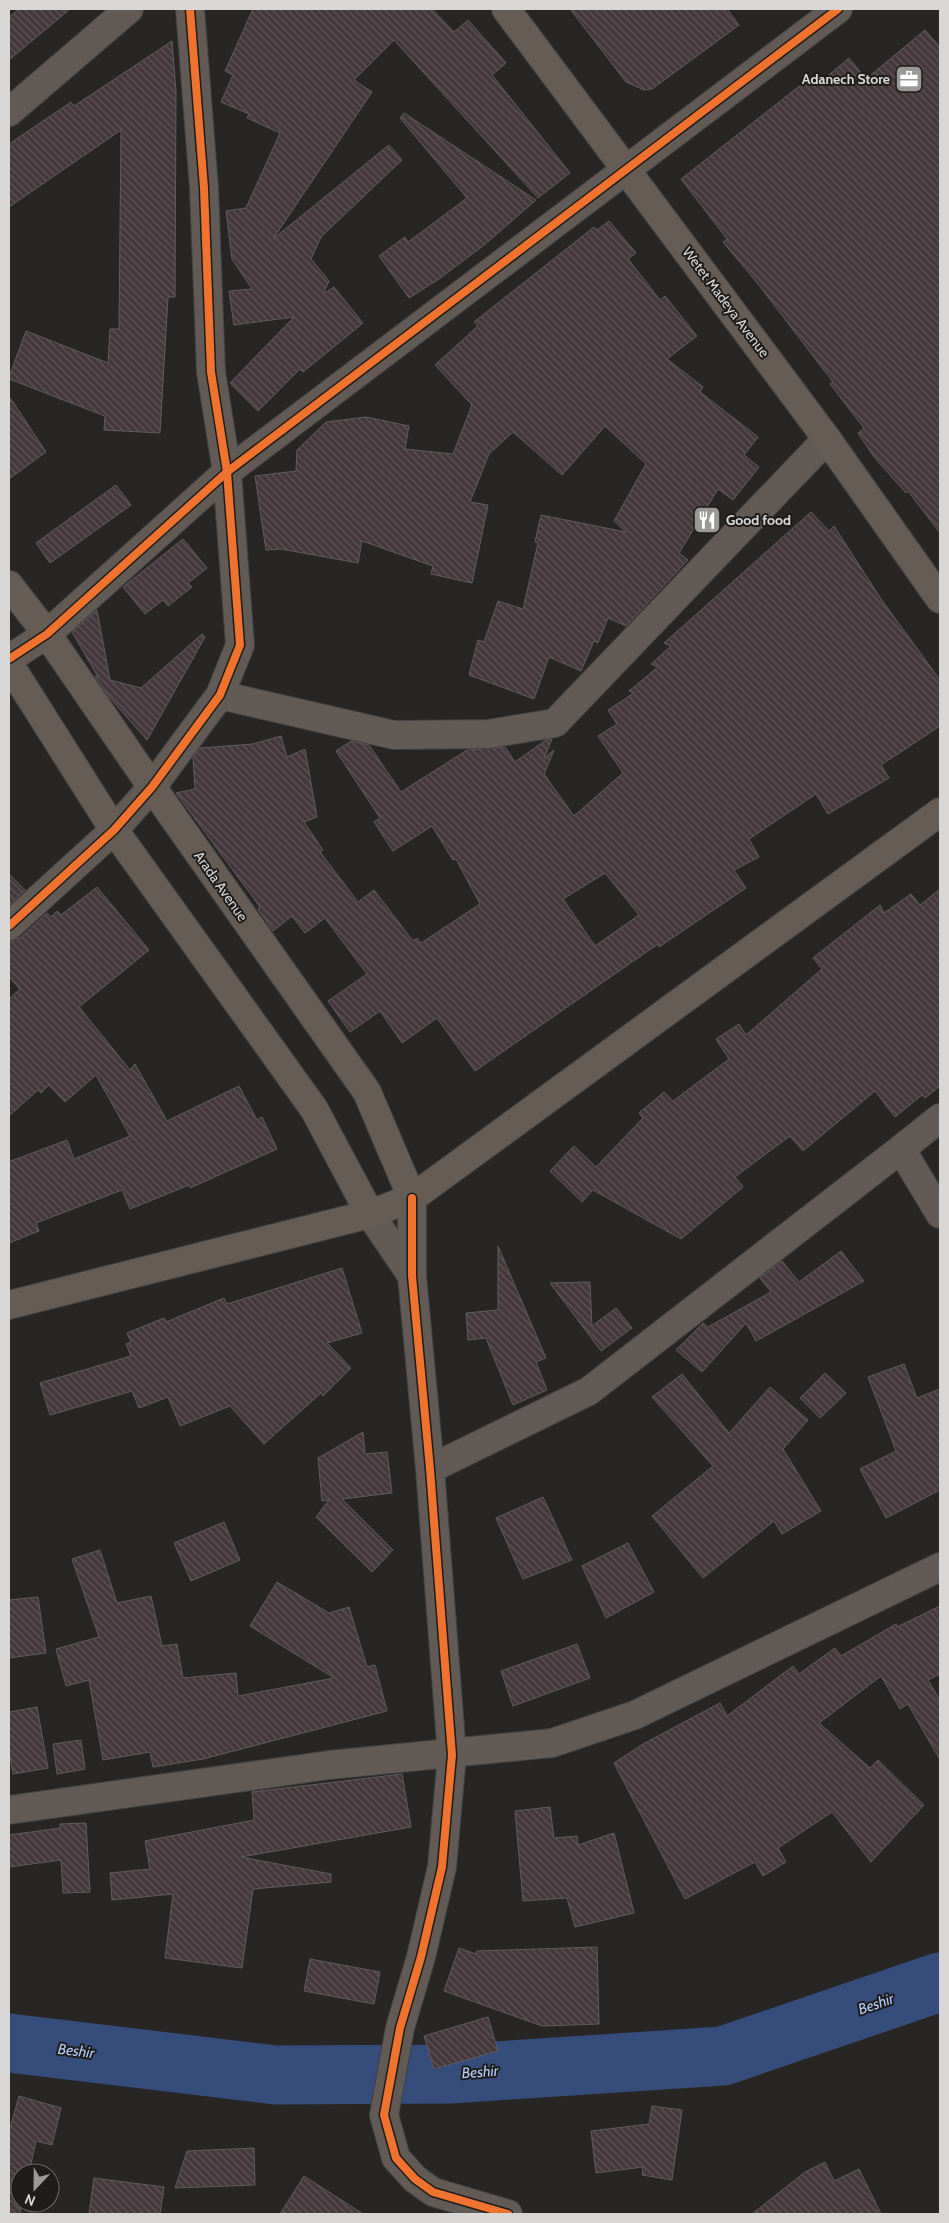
<svg xmlns="http://www.w3.org/2000/svg" width="949" height="2223" viewBox="0 0 949 2223" font-family="Cabin,sans-serif">
<style>
.lines{fill:none;stroke-linecap:round;stroke-linejoin:round}
.river{stroke:#364c7b;stroke-width:59}
.building{fill:url(#building-back-hatch);stroke:#5e5c5c;fill-rule:evenodd}
.minor-casing{stroke:#434242;stroke-width:30}
.major-casing{stroke:#434242;stroke-width:30}
.minor{stroke:#625b55;stroke-width:28}
.major{stroke:#645c55;stroke-width:28}
.cycleway-casing{stroke:#1f1d1b;stroke-width:11}
.cycleway{stroke:#ef722f;stroke-width:8}
.labels{text-anchor:middle;stroke-width:4;stroke-linejoin:round;paint-order:stroke}
.poi-label{font-size:14px;font-weight:bold;fill:#d8d7d6;stroke:#1f1d1b;text-anchor:end}
.street-label{font-size:14px;fill:#d8d7d6;stroke:#1f1d1b}
.water-label{font-size:15px;font-style:italic;fill:#b2cbfb;stroke:#1f1d1b}
</style>
<defs>
<pattern id="building-back-hatch" width="6" height="6" patternUnits="userSpaceOnUse" patternTransform="scale(1.25)"><rect width="6" height="6" fill="#45383c"/><path d="M-1 5l2 2M0 0l6 6M5-1l2 2" fill="none" stroke="#5f5457"/></pattern>
</defs>
<rect width="100%" height="100%" fill="#282625"/>
<g class="lines">
<path class="river" d="M9,2043L276,2075L450,2074L723,2056L940,1982"/>
</g>
<path class="building" d="M19,9H70L9,60V17Z
M253,9H432L454,32L468,20L506,63L492,75L570,173L538,198L394,40L354,80L372,92L273,239L389,145L402,160L321,237L311,259L329,281L323,294L334,287L363,323L303,372L300,369L258,411L230,383L294,317L234,325L229,291L252,289L232,259L226,211L246,208L280,133L247,118L249,114L221,102L233,75L225,71Z
M570,9H727L739,25L652,89L644,90L626,82Z
M925,30L940,47V533L908,491L906,493L874,457L858,433L864,428L830,384L833,382L758,284L723,242L727,239L681,179L811,77L817,85L849,58L866,79Z
M172,41L176,92L175,297H168L160,433L104,430L105,416L9,379V377L26,331L108,363L110,329H119L121,130L9,207V144L71,102L74,106Z
M404,113L536,200L483,246L439,279L409,298L379,256L405,237L408,242L467,198L400,118Z
M609,221L636,253L628,259L660,300L665,296L697,336L667,359L703,387L700,392L758,437L744,455L759,467L733,500L718,489L679,553L688,560L626,626L608,618L598,643L594,641L581,671L549,657L534,699L469,675L478,640L484,642L498,601L523,609L538,543L535,542L541,515L626,532L614,521L646,464L605,426L562,475L513,432L489,454L470,502L488,505L472,583L431,574L433,566L362,541L358,563L281,549L266,550L255,476L296,471L297,450L326,422L366,417L409,426L405,449L453,454L472,405L435,365L478,326L474,322L594,227L597,230Z
M9,396L46,452L9,479Z
M116,485L131,505L50,563L36,543Z
M811,512L829,531L834,526L881,599L940,680V726L881,765L889,778L828,814L816,794L749,839L759,857L734,870L746,888L659,947L658,944L475,1071L437,1018L402,1043L380,1011L350,1032L328,1001L367,974L325,918L305,933L292,916L273,931L258,909L260,907L176,793L195,789L193,758L200,748L253,744L281,736L287,757L305,749L317,817L304,822L323,850L320,852L358,902L374,890L413,941L417,938L421,943L480,904L456,859L453,860L432,826L393,851L374,822L380,818L336,751L351,741L369,745L401,792L467,750L505,747L515,762L546,740L552,739L544,758L554,750L544,774L574,816L623,773L598,736L617,724L608,710L634,693L629,691L658,667L651,664L671,646L664,643ZM605,873L639,915L595,946L563,899Z
M183,539L207,568L188,583L192,587L168,606L163,600L145,614L123,587Z
M97,610L110,680L141,688L202,634L205,637L147,740L109,697L95,676L98,677L72,632Z
M9,874L25,890L9,905Z
M97,887L149,950L79,1007L130,1070L135,1064L167,1121L239,1086L257,1120L262,1117L277,1149L190,1188L189,1185L130,1209L122,1190L36,1223L39,1231L9,1243V1158L11,1161L67,1140L74,1159L130,1136L96,1075L65,1102L49,1085L41,1093L38,1090L9,1116V999L20,989L9,977V941L20,938L47,913L51,917L57,911L61,915Z
M940,889V1086L925,1098L922,1095L895,1117L875,1091L803,1151L790,1136L735,1177L743,1187L681,1239L593,1190L582,1202L550,1171L574,1146L596,1167L643,1118L639,1113L664,1092L673,1101L729,1059L716,1039L739,1024L746,1035L822,969L813,958L880,905L884,913L911,894L920,905Z
M498,1246L546,1358L536,1362L547,1390L513,1405L486,1338L468,1340L466,1313L498,1310Z
M841,1251L864,1281L756,1341L746,1323L702,1372L676,1350L703,1323L708,1327L771,1292L760,1278L782,1261L799,1282Z
M342,1268L362,1333L327,1343L351,1368L323,1396L321,1393L264,1444L230,1406L180,1426L168,1397L139,1408L132,1391L50,1415L40,1383L131,1356L126,1344L131,1342L127,1333L164,1318L166,1322L224,1298L227,1304Z
M590,1282L592,1326L616,1308L632,1328L601,1351L550,1283Z
M904,1364L917,1398L940,1389V1490L886,1518L860,1469L896,1451L868,1377Z
M825,1373L846,1393L820,1418L800,1398Z
M682,1374L729,1433L770,1387L808,1420L783,1449L821,1511L782,1534L774,1521L703,1578L652,1516L713,1466L652,1397Z
M363,1432L365,1454L387,1452L392,1493L342,1499L393,1550L372,1572L316,1517L329,1500L322,1501L318,1458Z
M543,1497L572,1560L523,1579L496,1518Z
M224,1522L240,1560L191,1581L174,1543Z
M628,1543L654,1592L606,1618L582,1566Z
M100,1550L117,1603L151,1596L162,1646L177,1644L183,1678L236,1673L238,1696L334,1678L250,1626L277,1582L329,1613L349,1607L367,1667L375,1665L387,1711L203,1759L153,1767L150,1752L103,1760L89,1680L66,1686L56,1649L99,1637L72,1559Z
M38,1597L46,1653L9,1658V1600Z
M940,1606V1674L928,1680L940,1700V1760L908,1704L900,1709L881,1676L819,1723L870,1768L878,1760L924,1805L871,1862L832,1812L778,1848L786,1862L763,1876L755,1862L685,1899L614,1763L643,1744L720,1703L727,1716L793,1666L799,1674L835,1648L841,1656L896,1624L897,1627Z
M577,1644L590,1678L513,1706L501,1671Z
M37,1707L48,1768L13,1774L9,1751V1712Z
M81,1740L85,1769L57,1774L53,1744Z
M402,1774L411,1827L241,1857L331,1874V1882L253,1889L242,1968L165,1958L173,1894L112,1900L110,1873L150,1869L145,1841L254,1820L252,1792Z
M550,1807L554,1838L577,1836L578,1845L614,1833L634,1913L575,1927L567,1898L523,1901L515,1811Z
M86,1823L90,1892L63,1893L61,1860L9,1867V1835L60,1828V1824Z
M597,1947L599,2024L542,2026L444,1991L459,1948L476,1954L477,1951Z
M310,1959L380,1972L374,2004L304,1991Z
M488,2017L498,2051L434,2069L424,2036Z
M19,2096L61,2108L52,2145L36,2141L29,2173H20V2203H22L20,2214L9,2213V2132Z
M652,2106L682,2110L672,2180L642,2175L643,2167L596,2173L591,2131L649,2124Z
M254,2148L255,2185L175,2188L187,2151Z
M825,2162L834,2181L859,2169L881,2214H752L805,2172Z
M304,2176L363,2214H280Z
M94,2178L164,2187L160,2214H89Z"/>
<g class="lines">
<g class="minor-casing">
<path id="minor" d="M9,112L129,9
M9,659L47,634L227,472L838,9
M220,695L394,735L488,734L555,723L827,439
M9,926L114,830L152,787L220,695L240,645L227,472L211,372L204,188L190,9
M940,1118L901,1149L940,1214
M412,1198V1276L430,1469L452,1755L442,1867L421,1957L400,2028L384,2115L396,2158L415,2179L433,2192L508,2214
M370,1214L412,1276
M430,1469L589,1391L901,1149
M9,1810L329,1765L552,1743L635,1715L940,1567"/>
</g>
<g class="major-casing">
<path id="major" d="M506,9L827,439L940,599
M9,585L47,634L152,787L367,1092L412,1198
M9,664L114,830L314,1109L370,1214
M9,1305L370,1214L412,1198L940,812"/>
</g>
<use href="#minor" class="minor"/>
<use href="#major" class="major"/>
<g class="cycleway-casing">
<path id="cycleway" d="M9,659L47,634L227,472L838,9
M9,926L114,830L152,787L220,695L240,645L227,472L211,372L204,188L190,9
M412,1198V1276L430,1469L452,1755L442,1867L421,1957L400,2028L384,2115L396,2158L415,2179L433,2192L508,2214"/>
</g>
<use href="#cycleway" class="cycleway"/>
</g>
<defs>
<g id="office-square" transform="scale(1.4375)"><rect x="-9" y="-9" width="18" height="18" rx="4" fill="#9a9998" stroke="#1f1d1b"/><path d="M-6-3h4V-5.5h4V-3h4V5H-6ZM-1-4.5V-3h2v-1.5ZM-6 0V1H6V0Z" fill="#fff"/></g>
<g id="restaurant-square" transform="scale(1.4375)"><rect x="-9" y="-9" width="18" height="18" rx="4" fill="#9a9998" stroke="#1f1d1b"/><path d="M-5-6h1v4h1v-4h1v4h1v-4h1v5L-1.5 .5V6h-2V.5L-5-1ZM5-6V6H3V1.5H1.5Q1.5-4 5-6Z" fill="#fff"/></g>
</defs>
<g fill-rule="evenodd">
<use href="#office-square" x="909" y="79"/>
<use href="#restaurant-square" x="707" y="520"/>
</g>
<g class="labels">
<g class="poi-label">
<text x="890" y="84">Adanech Store</text>
<text x="726" y="525" text-anchor="start">Good food</text>
</g>
<g class="street-label">
<text transform="translate(726 302) rotate(53)" y="5">Wetet Madeya Avenue</text>
<text transform="translate(221 886) rotate(55)" y="5">Arada Avenue</text>
</g>
<g class="water-label">
<text transform="translate(876 2004) rotate(-19)" y="5">Beshir</text>
<text transform="translate(76 2051) rotate(7)" y="5">Beshir</text>
<text transform="translate(480 2072) rotate(-4)" y="5">Beshir</text>
</g>
</g>
<rect width="949" height="2223" fill="none" stroke="#d8d7d6" stroke-width="20"/>
<g transform="translate(35 2188) rotate(202)"><circle r="24" fill="#1f1d1b" stroke="#696766"/>
<path d="M0-4L9 19L0 12L-9 19Z" fill="#9a9998"/>
<text y="-8" font-size="14" font-weight="bold" text-anchor="middle" fill="#d8d7d6">N</text>
</g>
</svg>
